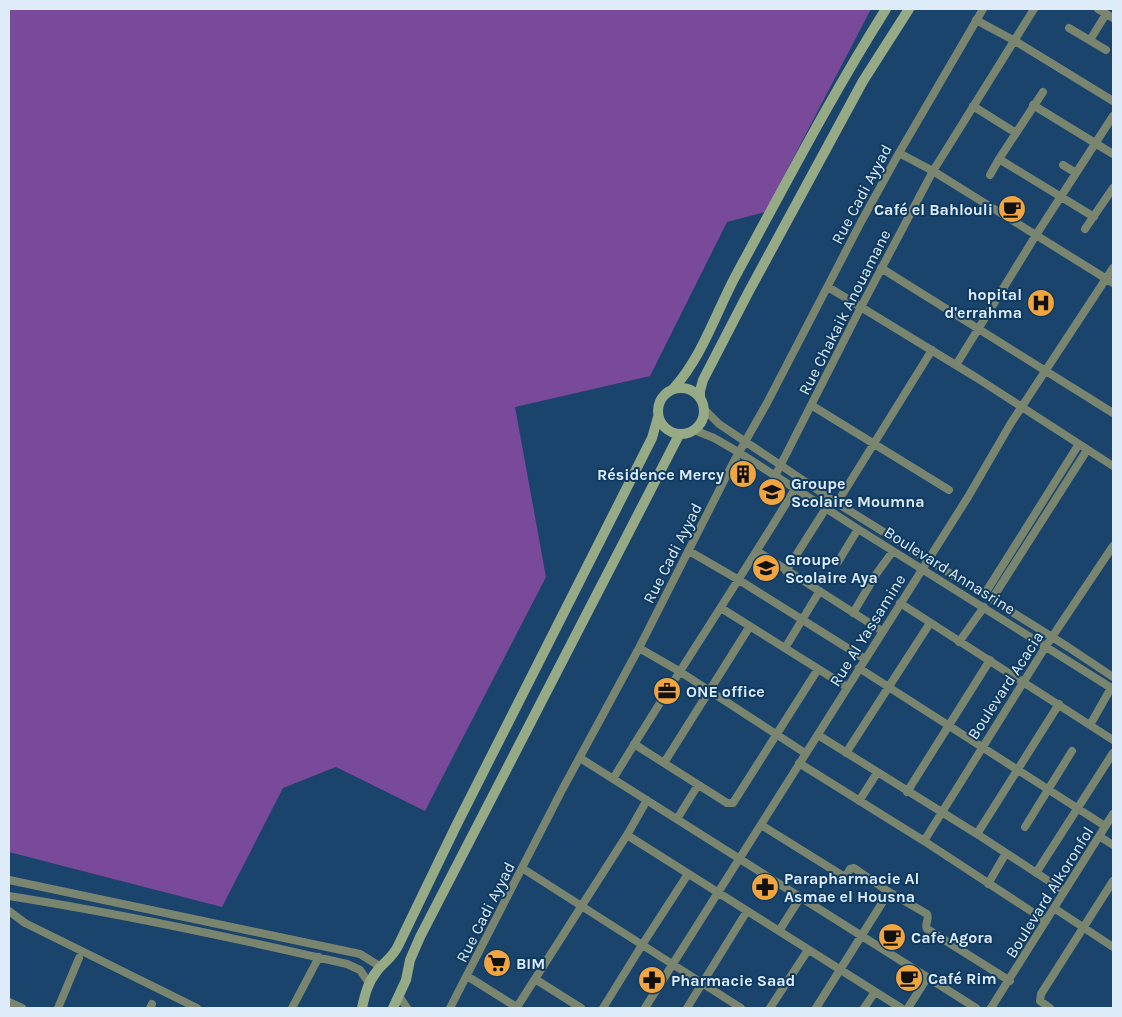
<svg xmlns="http://www.w3.org/2000/svg" width="1122" height="1017" viewBox="0 0 1122 1017" font-family="Karla,sans-serif">
<style>
.green{fill:#794a99}
.lines{fill:none;stroke-linecap:round;stroke-linejoin:round}
.minor{stroke:#79856e;stroke-width:8}
.secondary{stroke:#97aa86;stroke-width:10}
.labels{text-anchor:middle;stroke-width:4;stroke-linejoin:round;paint-order:stroke}
.street-label{font-size:16px;fill:#deecfa;stroke:#0f3a60}
.poi-label{font-size:16px;font-weight:bold;fill:#deecfa;stroke:#0f3a60;text-anchor:start}
</style>
<rect width="100%" height="100%" fill="#1b446c"/>
<path class="green" d="M9,9H871L765,212L727,222L650,376L515,407L546,577L425,811L336,767L283,788L222,907L9,852Z"/>
<g class="lines">
<path class="minor" d="M1098,9L1113,18
M976,20L1015,41L1113,101
M1069,28L1106,50
M1090,40L1106,14
M1033,105L1113,154
M973,106L1016,133
M899,153L933,171L1113,283
M999,159L1094,217
M1063,165L1076,173
M990,175L999,159L1043,92
M1085,229L1113,188
M881,268L1113,413
M828,287L977,378L1113,466
M956,365L1036,235L1113,116
M811,405L949,490
M704,409L719,424L837,503L1068,647L1113,677
M694,430L714,438L740,453L858,529L1113,689
M775,476L861,307L933,171L1034,9
M837,503L932,350
M689,551L739,580L865,659
M757,551L882,631
M838,562L858,529
M786,571L826,508
M984,595L1079,444
M992,599L1087,450
M900,603L1113,740
M721,608L847,687
M853,613L877,573L893,551
M959,642L984,607
M639,648L679,671L805,753
M785,648L819,592
M859,668L1105,826
M1090,725L1111,688
M818,735L977,834L1064,891
M634,744L727,803H733L818,669
M846,753L930,623
M580,758L976,1008
M664,763L750,626
M799,763L924,841L1046,921
M613,779C672,681 736,586 795,489
M907,792L990,660
M859,801L877,773
M677,819L698,785
M761,825L843,876H846L850,869L854,868L889,892L927,914C930,919 924,924 927,929L1010,981
M1025,827L1072,751
M977,834L1059,704
M627,835L901,1008
M1099,836L1113,845
M924,841L1046,646L1113,546
M522,868L741,1008
M1036,873L1113,753
M9,880L360,954L381,967
M988,884L1006,853
M9,896C123,914 235,938 347,964L360,970L369,983
M1054,908L1113,947
M9,911L25,923L197,1008
M779,931L800,898
M467,976L518,1008
M535,979L581,1008
M399,996L407,1008
M9,1002L22,1008
M517,1007L627,835L647,800
M58,1008L79,958
M150,1008L152,1004
M292,1008L319,957
M450,1008L562,790L639,648L733,463L767,403L861,222L899,153L983,9
M603,1008L642,945L688,874
M645,1008L968,497L1011,423L1113,268
M687,1008L747,911
M770,1008L808,950
M816,1008L889,892
M864,1008L875,992
M908,1008L927,978
M991,1008L1113,814
M1050,1008L1040,1001L1041,994L1113,881"/>
<path class="secondary" d="M658 411a23 23 0 1 1 46 0a23 23 0 1 1-46 0Z
M673,389C702,357 715,315 735,277C784,187 831,96 886,9
M700,397V391L703,380L748,293L863,81L909,9
M362,1008C365,994 368,982 377,971C384,962 393,957 398,946L456,826L652,438L658,417
M393,1008L406,980L410,960L420,937L679,435"/>
</g>
<defs>
<g id="cafe-disc" transform="scale(1.4375)"><circle r="9.5" fill="#f1a540" stroke="#0f3a60"/><path d="M-5.5-4.5H6V0H3Q3 3.5 0 3.5H-2.5Q-5.5 3.5-5.5 0ZM3-3.2v2h1.7v-2ZM-6 4.5H4V6H-6Z" fill="#111"/></g>
<g id="hospital-disc" transform="scale(1.4375)"><circle r="9.5" fill="#f1a540" stroke="#0f3a60"/><path d="M-5-5h3v3.5h4V-5h3V5h-3V1.5h-4V5h-3Z" fill="#111"/></g>
<g id="building-disc" transform="scale(1.4375)"><circle r="9.5" fill="#f1a540" stroke="#0f3a60"/><path d="M-4-6H4V6H1V3H-1V6H-4ZM-2.5-4.3h1.7v1.8h-1.7ZM.8-4.3h1.7v1.8H.8ZM-2.5-1h1.7V.8h-1.7ZM.8-1h1.7V.8H.8Z" fill="#111"/></g>
<g id="school-disc" transform="scale(1.4375)"><circle r="9.5" fill="#f1a540" stroke="#0f3a60"/><path d="M0-5L7-2L0 1L-7-2ZM-4 1L0 2.5L4 1V4Q0 6-4 4Z" fill="#111"/></g>
<g id="office-disc" transform="scale(1.4375)"><circle r="9.5" fill="#f1a540" stroke="#0f3a60"/><path d="M-6-3h4V-5.5h4V-3h4V5H-6ZM-1-4.5V-3h2v-1.5ZM-6 0V1H6V0Z" fill="#111"/></g>
<g id="pharmacy-disc" transform="scale(1.4375)"><circle r="9.5" fill="#f1a540" stroke="#0f3a60"/><path d="M-2-6h4v4h4v4h-4v4h-4v-4h-4v-4h4Z" fill="#111"/></g>
<g id="supermarket-disc" transform="scale(1.4375)"><circle r="9.5" fill="#f1a540" stroke="#0f3a60"/><path d="M-6-5.5h2.5l.6 2H6L4.5 2H-2.5L-4.4-4H-6ZM-1.5 3.2a1.3 1.3 0 1 0 .1 0ZM3 3.2a1.3 1.3 0 1 0 .1 0Z" fill="#111"/></g>
</defs>
<g fill-rule="evenodd">
<use href="#cafe-disc" x="1012" y="209"/>
<use href="#hospital-disc" x="1041" y="303"/>
<use href="#building-disc" x="743" y="474"/>
<use href="#school-disc" x="772" y="492"/>
<use href="#school-disc" x="766" y="568"/>
<use href="#office-disc" x="667" y="691"/>
<use href="#pharmacy-disc" x="765" y="887"/>
<use href="#cafe-disc" x="892" y="937"/>
<use href="#supermarket-disc" x="497" y="963"/>
<use href="#cafe-disc" x="909" y="978"/>
<use href="#pharmacy-disc" x="652" y="980"/>
</g>
<g class="labels">
<g class="street-label">
<text transform="translate(861 194) rotate(-62)" y="6">Rue Cadi Ayyad</text>
<text transform="translate(844 312) rotate(-63)" y="6">Rue Chakaik Anouamane</text>
<text transform="translate(672 553) rotate(-63)" y="6">Rue Cadi Ayyad</text>
<text transform="translate(950 570) rotate(32)" y="6">Boulevard Annasrine</text>
<text transform="translate(867 630) rotate(-58)" y="6">Rue Al Yassamine</text>
<text transform="translate(1005 685) rotate(-57)" y="6">Boulevard Acacia</text>
<text transform="translate(1049 892) rotate(-58)" y="6">Boulevard Alkoronfol</text>
<text transform="translate(485 912) rotate(-63)" y="6">Rue Cadi Ayyad</text>
</g>
<g class="poi-label">
<text x="993" y="215" text-anchor="end">Café el Bahlouli</text>
<text x="1022" y="300" text-anchor="end">hopital<tspan x="1022" dy="18">d'errahma</tspan></text>
<text x="724" y="480" text-anchor="end">Résidence Mercy</text>
<text x="791" y="489">Groupe<tspan x="791" dy="18">Scolaire Moumna</tspan></text>
<text x="785" y="565">Groupe<tspan x="785" dy="18">Scolaire Aya</tspan></text>
<text x="686" y="697">ONE office</text>
<text x="784" y="884">Parapharmacie Al<tspan x="784" dy="18">Asmae el Housna</tspan></text>
<text x="911" y="943">Cafe Agora</text>
<text x="516" y="969">BIM</text>
<text x="928" y="984">Café Rim</text>
<text x="671" y="986">Pharmacie Saad</text>
</g>
</g>
<rect width="1122" height="1017" fill="none" stroke="#deecfa" stroke-width="20"/>
</svg>
